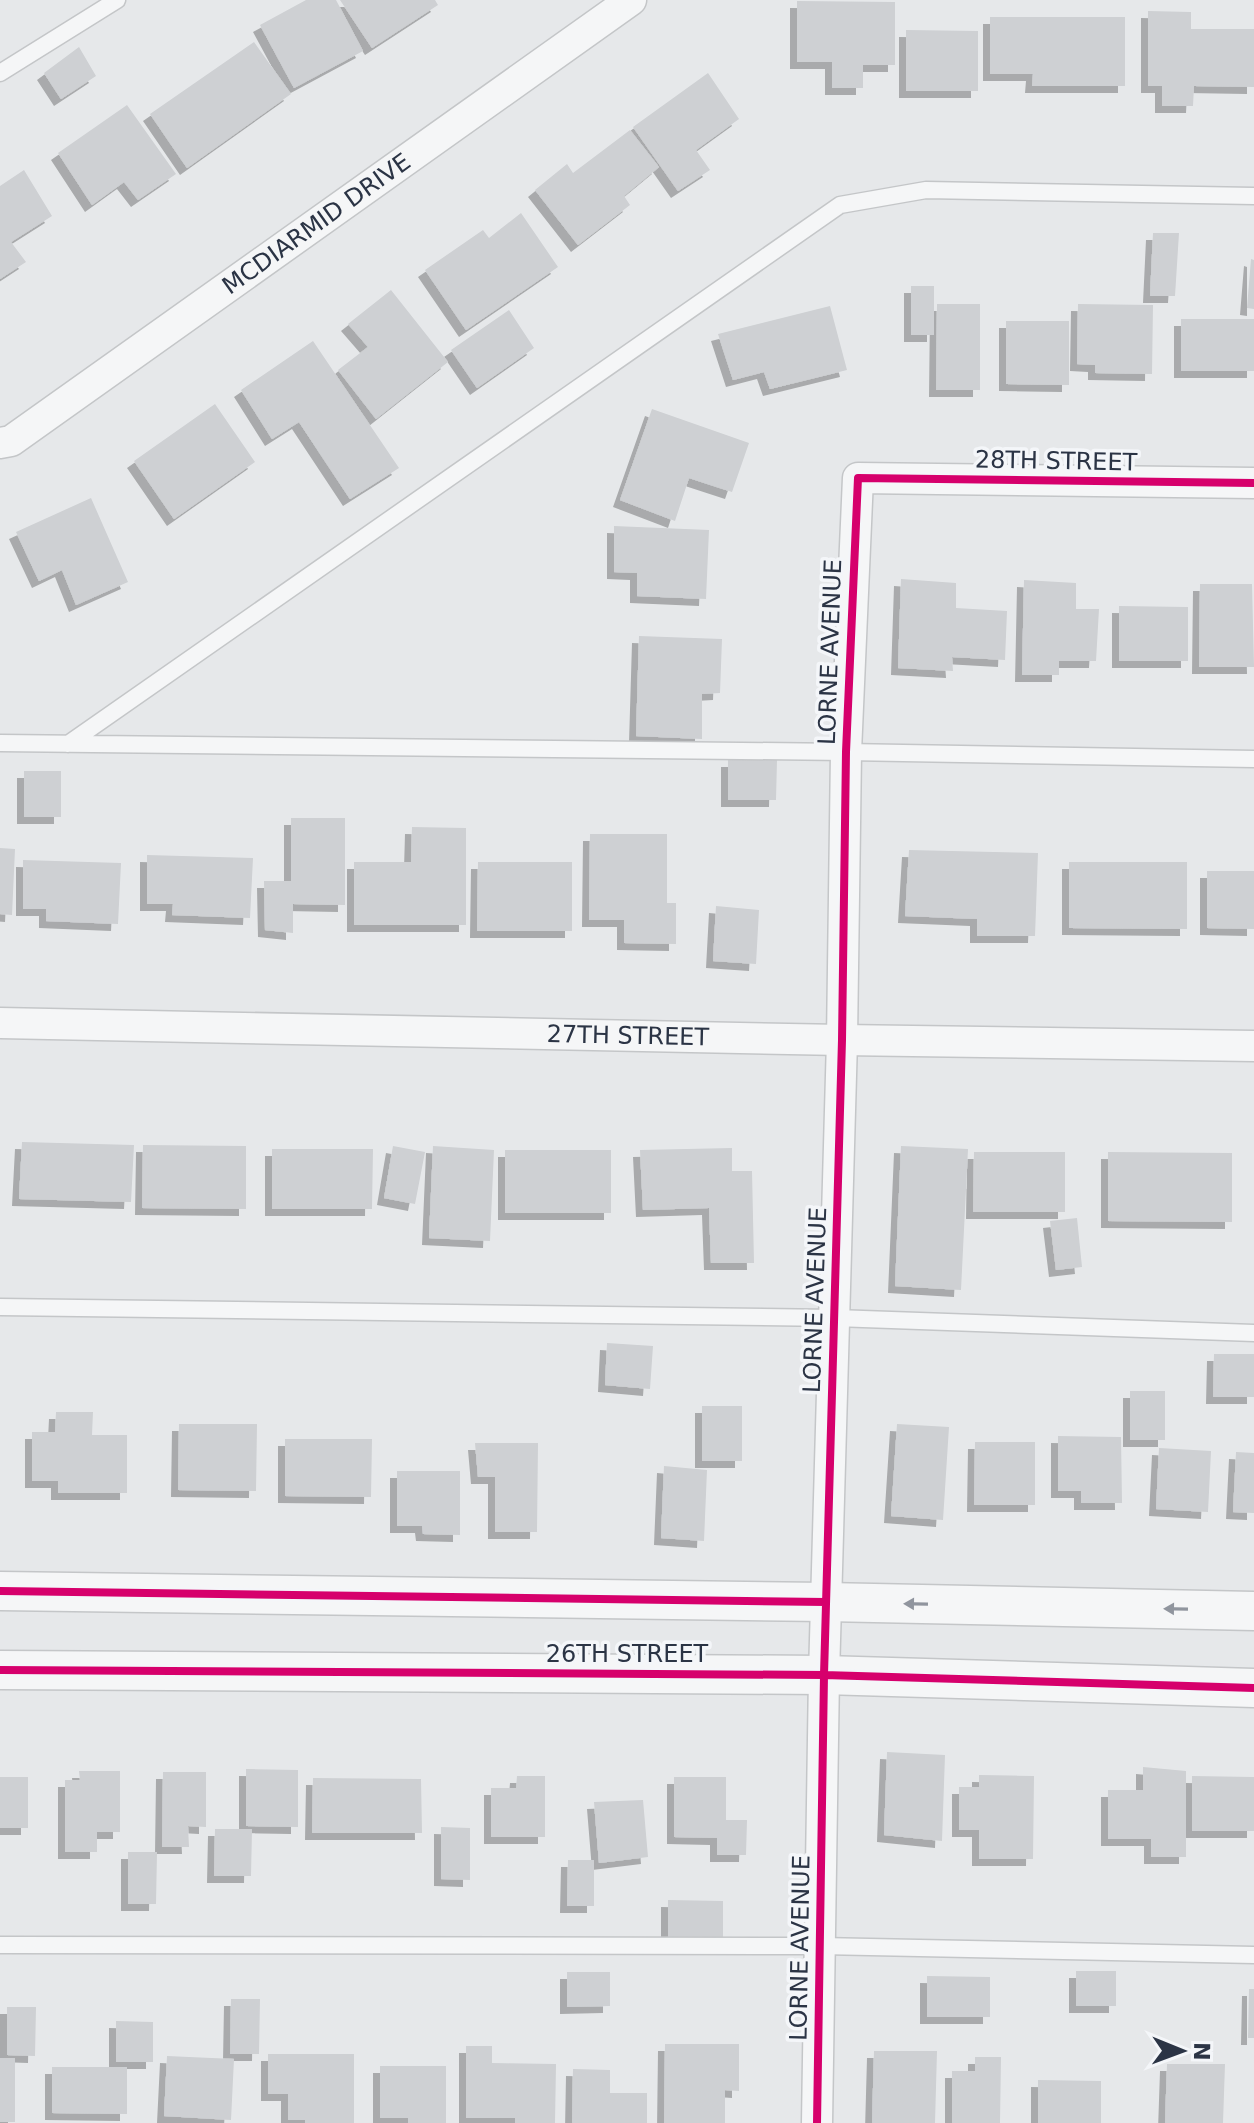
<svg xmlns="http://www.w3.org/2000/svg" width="1254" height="2123" viewBox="0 0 1254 2123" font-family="'DejaVu Sans',sans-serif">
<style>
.building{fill:#ced0d3;filter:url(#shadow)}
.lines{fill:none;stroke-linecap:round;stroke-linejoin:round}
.service-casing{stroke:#c4c6c8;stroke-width:19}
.minor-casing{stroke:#c4c6c8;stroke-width:33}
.tertiary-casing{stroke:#c4c6c8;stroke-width:41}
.service{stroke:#f5f6f7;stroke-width:16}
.minor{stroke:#f5f6f7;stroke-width:30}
.tertiary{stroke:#f5f6f7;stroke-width:38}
.cycleway-casing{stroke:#f4f6f9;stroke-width:13}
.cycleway{stroke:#d6006c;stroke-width:8}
.oneway{fill:#90959e}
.labels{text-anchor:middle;stroke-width:7;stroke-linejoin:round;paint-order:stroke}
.street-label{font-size:24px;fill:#2b3445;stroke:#f4f6f9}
</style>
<defs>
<filter id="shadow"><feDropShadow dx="-7" dy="7" stdDeviation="0" flood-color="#0004"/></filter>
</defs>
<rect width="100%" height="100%" fill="#e6e8ea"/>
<path class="building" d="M306,0H336L363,51L294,88L260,25Z
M340,0H435L438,5L372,48Z
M797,1L895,2V65H863V88H832V62H797Z
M1148,11L1191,12V29H1254V87L1194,86L1193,106H1162V86H1148Z
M990,17H1125V86H1032L1033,74H990Z
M906,30L978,31V91H906Z
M254,42L291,94L187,168L150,114Z
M79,47L96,76L61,99L44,73Z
M708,73L739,119L696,150L710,170L678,191L633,127Z
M127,105L176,174L138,200L124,182L92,205L58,153Z
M630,130L659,167L624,196L630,205L578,245L535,190L567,164L573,173Z
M24,170L52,216L11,242L26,262L0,279V186Z
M521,213L558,267L466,330L425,270L483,230L489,238Z
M1153,233H1179L1175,296H1150Z
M1251,259L1254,260V309L1247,308Z
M911,286H934V335H911Z
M391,290L448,362L376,419L338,370L368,347L348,324Z
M937,304H980V390H936Z
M1078,304L1153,305L1152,374L1095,373V365L1077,364Z
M830,306L847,370L770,389L764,372L733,380L718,334Z
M509,310L534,348L477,388L451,350Z
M1181,319H1254V371H1181Z
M1006,321H1069V385L1006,384Z
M313,341L399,468L350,499L299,422L272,439L241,390Z
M215,404L255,462L174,519L134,461Z
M652,409L749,443L732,492L689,478L675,521L620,500Z
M91,498L128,582L76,605L62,570L39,581L16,532Z
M614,526L709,530L706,599L637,596V573L614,572Z
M901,579L956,583V608L1007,611L1005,660L952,657L953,671L898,668Z
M1024,580L1076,583V609H1099L1096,661H1059V675H1022Z
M1200,584H1252L1254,667H1199Z
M1119,606L1188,607V661H1119Z
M639,636L722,639L720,693L702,694V739L636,736Z
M728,760H777L776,800H728Z
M24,771H61V817H24Z
M291,818H345V905L293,904V933L265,930L264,881H291Z
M412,827L466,828V925H354V862H411Z
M590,834H667V903H676V944L624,943V920H589Z
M0,848L15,849L12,915L0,914Z
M909,850L1038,853L1035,936H977V919L905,916Z
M147,855L253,858L250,918L172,915L173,904H147Z
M23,860L121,863L118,924L46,921V909H23Z
M478,862H572V931H477Z
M1069,862H1187V929L1069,928Z
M1207,871H1254V929L1207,928Z
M716,906L759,910L756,964L713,961Z
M22,1142L134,1145L131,1202L19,1199Z
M143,1145L246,1146V1209L142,1208Z
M393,1146L425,1152L415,1204L384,1198Z
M433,1146L494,1150L490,1241L429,1238Z
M901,1146L968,1149L961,1290L895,1286Z
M732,1148V1171H752L754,1263H711L709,1208L643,1210L640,1150Z
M272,1149H373L372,1209H272Z
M505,1150H611V1213H505Z
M974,1152H1065V1212H973Z
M1108,1152L1232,1153V1222L1108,1221Z
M1077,1218L1082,1267L1056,1270L1050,1221Z
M607,1343L653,1346L650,1389L605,1385Z
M1214,1354H1254V1397H1213Z
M1130,1391H1165V1440H1130Z
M702,1406H742V1461H702Z
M56,1412H93L92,1435H127V1493H58V1481H32V1432H55Z
M179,1424H257L256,1491L178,1490Z
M897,1424L949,1427L943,1520L891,1516Z
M1058,1436L1121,1437L1122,1503H1081V1491H1058Z
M285,1439H372L371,1497L285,1496Z
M975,1442H1035V1505H974Z
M475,1443H538L537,1532H495V1477H478Z
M1159,1448L1211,1451L1208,1512L1156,1509Z
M1236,1452L1254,1453V1513L1233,1512Z
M664,1466L707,1470L704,1541L661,1538Z
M397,1471H460V1535L423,1534L422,1526H397Z
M887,1752L945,1755L942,1841L884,1835Z
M1143,1767L1186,1771V1857H1151V1839H1108V1790H1143Z
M246,1769L298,1770V1827L246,1826Z
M79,1771H120V1832H97V1852H65V1780H80Z
M163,1772H206V1827L188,1826L189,1847H162Z
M979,1775L1034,1776L1033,1859H979V1830H959V1787H979Z
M517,1776H545V1837H491V1788H516Z
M1192,1776L1254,1777V1831H1192Z
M0,1777H28V1828H0Z
M674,1777H726V1820H747L746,1855H717V1838L674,1837Z
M313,1778L421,1779L422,1833H312Z
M643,1800L648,1857L599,1863L594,1802Z
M441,1827L470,1828V1880L441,1879Z
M215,1829H252L251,1876H214Z
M128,1852H157L156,1904H128Z
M568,1860H594V1906H567Z
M668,1900L723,1901V1938H668Z
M1076,1971H1116V2006H1076Z
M567,1972H610V2006L567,2007Z
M927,1976L990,1977V2017H927Z
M1249,1989H1254V2038H1248Z
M231,1999H260L259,2054H230Z
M7,2007H36L35,2056L7,2055Z
M116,2021L153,2022V2062H116Z
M665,2044H739V2091L725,2090V2123H664Z
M466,2046H492V2063L556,2064L555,2123H515V2118H466Z
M874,2051H937L935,2123H872Z
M268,2054H354V2123H305V2120H288V2094H268Z
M167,2056L234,2059L231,2120L164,2116Z
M975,2057H1001L1000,2123H952V2071H975Z
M0,2058H15V2122H0Z
M1167,2064H1225L1223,2123H1165Z
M380,2066H446V2123H408V2118H380Z
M52,2067H127V2114L52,2113Z
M573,2069L610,2070V2093H647V2123H572Z
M1038,2080L1101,2081V2123H1038Z"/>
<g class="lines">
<g class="service-casing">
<path id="service" d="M0,73L117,0
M0,743L846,752L1254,759
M68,744L840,205L926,190L1254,196
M0,1307L835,1318L1254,1333
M0,1945L820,1946L1254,1955"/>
</g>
<g class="minor-casing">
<g id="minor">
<path id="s1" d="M0,443L11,441L631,0"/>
<path id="s2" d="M0,1023L842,1040L1254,1046"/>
<path d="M817,2123L824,1675L842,1040L846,752L858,478L1254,483"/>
</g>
</g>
<g class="tertiary-casing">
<path id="tertiary" d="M0,1591L826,1602L1254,1611
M0,1670L824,1675L1254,1688"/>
</g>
<use href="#service" class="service"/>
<use href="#minor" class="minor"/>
<use href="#tertiary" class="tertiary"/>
<g class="cycleway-casing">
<path id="cycleway" d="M0,1591L826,1602
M0,1670L824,1675L1254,1688
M817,2123L824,1675L842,1040L846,752L858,478L1254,483"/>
</g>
<use href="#cycleway" class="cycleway"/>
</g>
<defs><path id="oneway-solid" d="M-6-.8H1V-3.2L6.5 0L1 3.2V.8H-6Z" transform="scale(2)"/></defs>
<g class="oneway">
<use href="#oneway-solid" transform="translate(916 1604) rotate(-179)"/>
<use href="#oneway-solid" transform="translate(1176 1609) rotate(-179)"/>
</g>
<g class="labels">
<g class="street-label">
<text dy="8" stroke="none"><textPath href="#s1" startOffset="386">MCDIARMID DRIVE</textPath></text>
<text transform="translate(1056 461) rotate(1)" y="8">28TH STREET</text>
<text transform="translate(830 652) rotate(-88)" y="8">LORNE AVENUE</text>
<text dy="8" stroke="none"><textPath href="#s2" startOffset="628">27TH STREET</textPath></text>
<text transform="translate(815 1300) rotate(-88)" y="8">LORNE AVENUE</text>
<text x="627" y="1662">26TH STREET</text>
<text transform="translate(800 1948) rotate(-89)" y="8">LORNE AVENUE</text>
</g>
</g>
<g transform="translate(1182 2051) rotate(91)" stroke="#f4f6f9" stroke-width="6" paint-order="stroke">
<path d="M0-6L14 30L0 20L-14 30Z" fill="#2b3445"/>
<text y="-12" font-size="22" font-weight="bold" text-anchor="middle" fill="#2b3445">N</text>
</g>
</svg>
